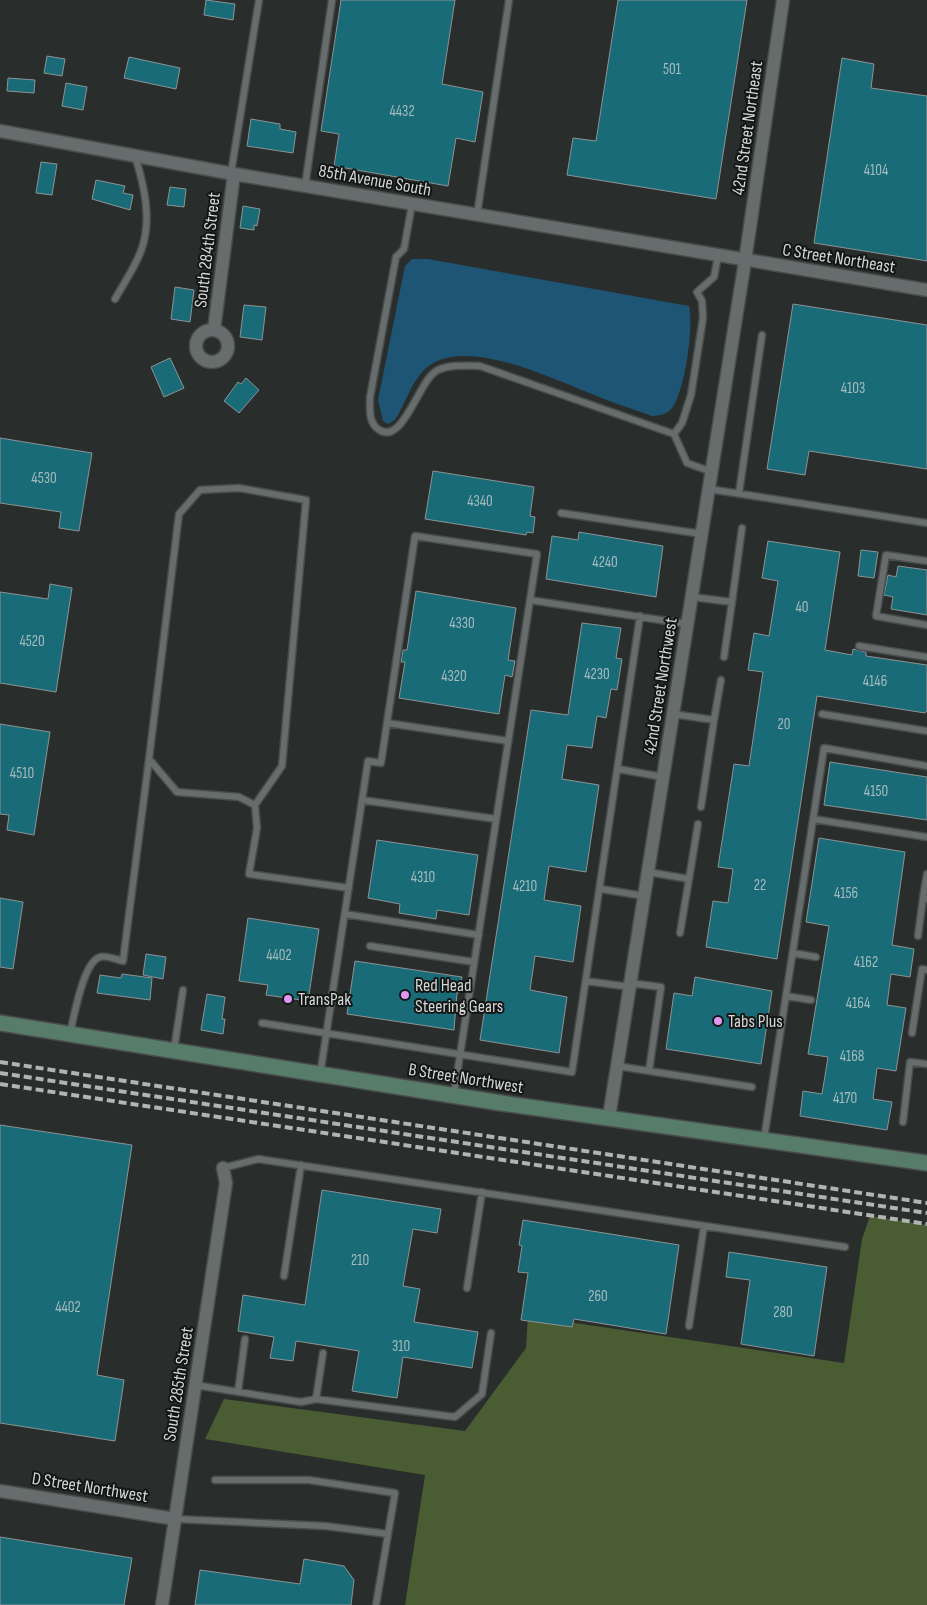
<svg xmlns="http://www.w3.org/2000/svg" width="927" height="1605" viewBox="0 0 927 1605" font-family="'Sofia Sans Condensed',sans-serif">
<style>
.green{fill:#4a5c32}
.water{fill:#1e5574}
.building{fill:#196b77;stroke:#8d9394}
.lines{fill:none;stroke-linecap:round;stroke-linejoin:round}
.lane-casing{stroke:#484c4b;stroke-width:9}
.street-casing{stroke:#484c4b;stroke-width:15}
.secondary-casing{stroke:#484c4b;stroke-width:18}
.lane{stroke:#676d6c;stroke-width:6}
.street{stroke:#676d6c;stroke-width:12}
.secondary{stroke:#577c69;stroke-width:15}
.rail{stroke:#b1b4b3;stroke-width:4;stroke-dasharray:8 4;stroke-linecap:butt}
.poi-dot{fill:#df98f1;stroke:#131615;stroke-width:2}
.labels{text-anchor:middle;stroke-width:4;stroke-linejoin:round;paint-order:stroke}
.number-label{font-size:15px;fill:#a5bcbe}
.street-label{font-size:18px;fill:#d4d7d6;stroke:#131615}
.poi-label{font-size:18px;fill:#d4d7d6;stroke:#131615;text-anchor:start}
</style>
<rect width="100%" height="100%" fill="#292e2d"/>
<path class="green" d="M870,1216L927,1225V1605H405L425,1475L205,1439L224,1399L465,1431L526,1348L528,1316L844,1363L862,1239Z"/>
<path class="water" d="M412,259H428L689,306C694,326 685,391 672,408C666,415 661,415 652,416C630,408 608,401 587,392C548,377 460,334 424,370C411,383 405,404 395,420L388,424L383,421L378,400L405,266Z"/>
<path class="building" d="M206,0L235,4L233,20L204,15Z
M341,0H455L442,84L483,92L475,142L456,138L448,186L334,166L339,134L321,131Z
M618,0H747L716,199L567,175L573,138L596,141Z
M47,56L65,59L62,76L44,73Z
M129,57L180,68L176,89L124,78Z
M842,58L874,64L871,88L927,96V261L814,243Z
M8,78L35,80L34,93L7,91Z
M66,83L87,87L83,110L62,106Z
M251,119L280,124V129L296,132L293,153L247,146Z
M41,162L57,164L52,195L36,193Z
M96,180L125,186L123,193L133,195L130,210L92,199Z
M170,187L186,189L184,207L167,205Z
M243,206L260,209L257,226L254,225V230L240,228Z
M175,287L194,290L190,322L171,319Z
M793,304L927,325V469L809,451L805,475L767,469Z
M244,305L266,307L262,340L240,337Z
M170,358L184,388L164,397L151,367Z
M246,378L259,390L239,413L224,401L238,382L241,384Z
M0,438L92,453L79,531L59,528L61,512L0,503Z
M433,471L534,487L530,516L535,517L533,533L527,532L526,535L425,519Z
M579,532L663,546L656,597L546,579L552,536L578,540Z
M768,541L840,552L825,650L852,655L853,649L866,652V656L927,665V711L925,713L817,696L777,959L706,947L713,901L728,903L733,869L718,867L734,764L749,766L763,672L748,670L754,633L769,636L778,581L762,578Z
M861,550L878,552L874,578L858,576Z
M898,566L927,570V615L891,609L893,597L884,595L888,575L896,577Z
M50,584L72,588L56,692L0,683V592L48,599Z
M416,591L516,608L508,660L515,661L512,677L505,675L499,714L399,698L405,662H401L403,650H407Z
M582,623L621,628L616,658L622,659L617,690L611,689L606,718L597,716L592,748L567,745L562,779L599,785L586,872L549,866L544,900L581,906L573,962L535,956L530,990L567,997L559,1053L480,1040L531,710L568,715Z
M0,724L50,732L34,835L7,830L9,815L0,814Z
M830,762L927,777V820L824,805Z
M819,838L905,852L892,945L914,949L910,977L891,974L887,1005L906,1008L896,1071L877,1068L873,1099L892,1102L887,1130L800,1116L803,1091L822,1094L828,1057L808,1054L829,926L806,922Z
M377,840L478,855L469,915L437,910L436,919L399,913L400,904L368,898Z
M0,898L23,902L13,969L0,967Z
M248,918L319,929L308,1001L266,995L268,985L239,981Z
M146,954L166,957L163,979L143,975Z
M355,961L462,977L459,993H457L454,1030L347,1014Z
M122,974L152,978L150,1000L97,993L100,975L121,978Z
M695,977L772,991L761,1064L666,1049L674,993L692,996Z
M207,994L225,997L222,1019H225L223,1034L201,1030Z
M0,1125L132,1145L97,1375L124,1380L115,1441L0,1423Z
M322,1190L441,1209L437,1233L413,1229L403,1286L420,1289L414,1322L478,1332L472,1368L403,1357L397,1398L352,1391L359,1351L296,1341L293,1361L270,1358L274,1337L238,1331L243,1295L305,1305Z
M523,1220L679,1245L666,1334L574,1319L572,1327L521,1320L528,1273L518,1272L522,1246L519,1245Z
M729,1252L827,1267L814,1356L741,1344L750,1280L726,1277Z
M0,1537L132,1558L124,1605H0Z
M304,1559L344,1566L354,1580L351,1605H195L200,1570L300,1584Z"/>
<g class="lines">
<g class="lane-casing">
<path id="lane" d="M231,173L259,0
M305,186L332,0
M412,204L404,249L396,257L370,397C370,408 368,422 378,429C403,448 419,378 438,370C451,364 466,366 480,366L674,434L687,463L712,472
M477,215L509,0
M115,299C124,283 136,266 142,248C152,218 144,185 135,156
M674,434L682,423L691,395L703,318L702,301L697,292L714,277L718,256
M709,489L927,523
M739,493L762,335
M561,513L702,534
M927,561L886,555L876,616L927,625
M692,597L732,602L742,528
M859,646L927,657
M724,657L732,602
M673,714L714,720L701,807
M822,714L927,731
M714,720L721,680
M387,723L508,741
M618,769L663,777
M362,800L496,819
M255,805L282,766L306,500L239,488L200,490L179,514L149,759L177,792L239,797L255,805L257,828L249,874L349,888
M813,819L927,837
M648,872L689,879L680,933
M689,879L698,824
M601,889L644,896
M923,898L927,874
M345,914L479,935
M918,936L923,898L927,899
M370,946L474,962
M793,953L816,957
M586,981L630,987
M630,983L661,987L649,1071
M786,996L811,1000
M262,1023L572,1072L640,616
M70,1033C74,1017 83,962 100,957C107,955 117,960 123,961L149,759
M912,1033L922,969L927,970
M174,1050L183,990
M617,1066L752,1087
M320,1075L368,761L381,763L415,536L537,554L530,600
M454,1094L530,600L687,624
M903,1122L910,1062L927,1064
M764,1139L824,748L927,766
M223,1168L258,1159L845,1247
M284,1276L301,1165
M467,1288L482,1192
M689,1326L704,1226
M195,1385L301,1402L316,1399L455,1417L482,1394L491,1333
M238,1392L245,1339
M316,1399L323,1353
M215,1480H309L395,1493L376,1605
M175,1519L325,1526L388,1534"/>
</g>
<g class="street-casing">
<path id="street" d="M0,131L234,174L927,290
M214,330L234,174
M196 346a16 16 0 1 1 32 0a16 16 0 1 1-32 0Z
M609,1117L745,261L783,0
M0,1491L175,1519
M162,1605L226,1183L223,1168"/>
</g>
<g class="secondary-casing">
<path id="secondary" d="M0,1023L501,1103L927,1163"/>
</g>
<use href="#lane" class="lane"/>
<use href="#street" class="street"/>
<use href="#secondary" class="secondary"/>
<path class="rail" d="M0,1062L927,1203
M0,1073L927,1213
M0,1084L927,1224"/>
</g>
<g class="poi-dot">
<circle cx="405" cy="995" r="5"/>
<circle cx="288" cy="999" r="5"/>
<circle cx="718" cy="1021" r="5"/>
</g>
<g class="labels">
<g class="number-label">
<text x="672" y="74">501</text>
<text x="402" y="116">4432</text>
<text x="876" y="175">4104</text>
<text x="853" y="393">4103</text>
<text x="44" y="483">4530</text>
<text x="480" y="506">4340</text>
<text x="605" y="567">4240</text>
<text x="802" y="612">40</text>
<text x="462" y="628">4330</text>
<text x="32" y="646">4520</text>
<text x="597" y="679">4230</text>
<text x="454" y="681">4320</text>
<text x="875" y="686">4146</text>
<text x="784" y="729">20</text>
<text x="22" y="778">4510</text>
<text x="876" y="796">4150</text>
<text x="423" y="882">4310</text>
<text x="760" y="890">22</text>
<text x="525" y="891">4210</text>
<text x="846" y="898">4156</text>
<text x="279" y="960">4402</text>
<text x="866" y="967">4162</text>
<text x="858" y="1008">4164</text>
<text x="852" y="1061">4168</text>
<text x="845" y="1103">4170</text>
<text x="360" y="1265">210</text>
<text x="598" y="1301">260</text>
<text x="68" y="1312">4402</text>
<text x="783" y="1317">280</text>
<text x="401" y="1351">310</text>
</g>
<g class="street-label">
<text transform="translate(747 128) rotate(-82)" y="6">42nd Street Northeast</text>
<text transform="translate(375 180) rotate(10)" y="6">85th Avenue South</text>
<text transform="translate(207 250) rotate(-83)" y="6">South 284th Street</text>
<text transform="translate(839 258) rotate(9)" y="6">C Street Northeast</text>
<text transform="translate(660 686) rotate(-81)" y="6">42nd Street Northwest</text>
<text transform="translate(466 1078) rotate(9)" y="6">B Street Northwest</text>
<text transform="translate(178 1384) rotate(-81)" y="6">South 285th Street</text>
<text transform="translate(90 1487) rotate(9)" y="6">D Street Northwest</text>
</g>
<g class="poi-label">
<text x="415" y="991">Red Head<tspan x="415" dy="21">Steering Gears</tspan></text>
<text x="298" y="1005">TransPak</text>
<text x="728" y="1027">Tabs Plus</text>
</g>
</g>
</svg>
